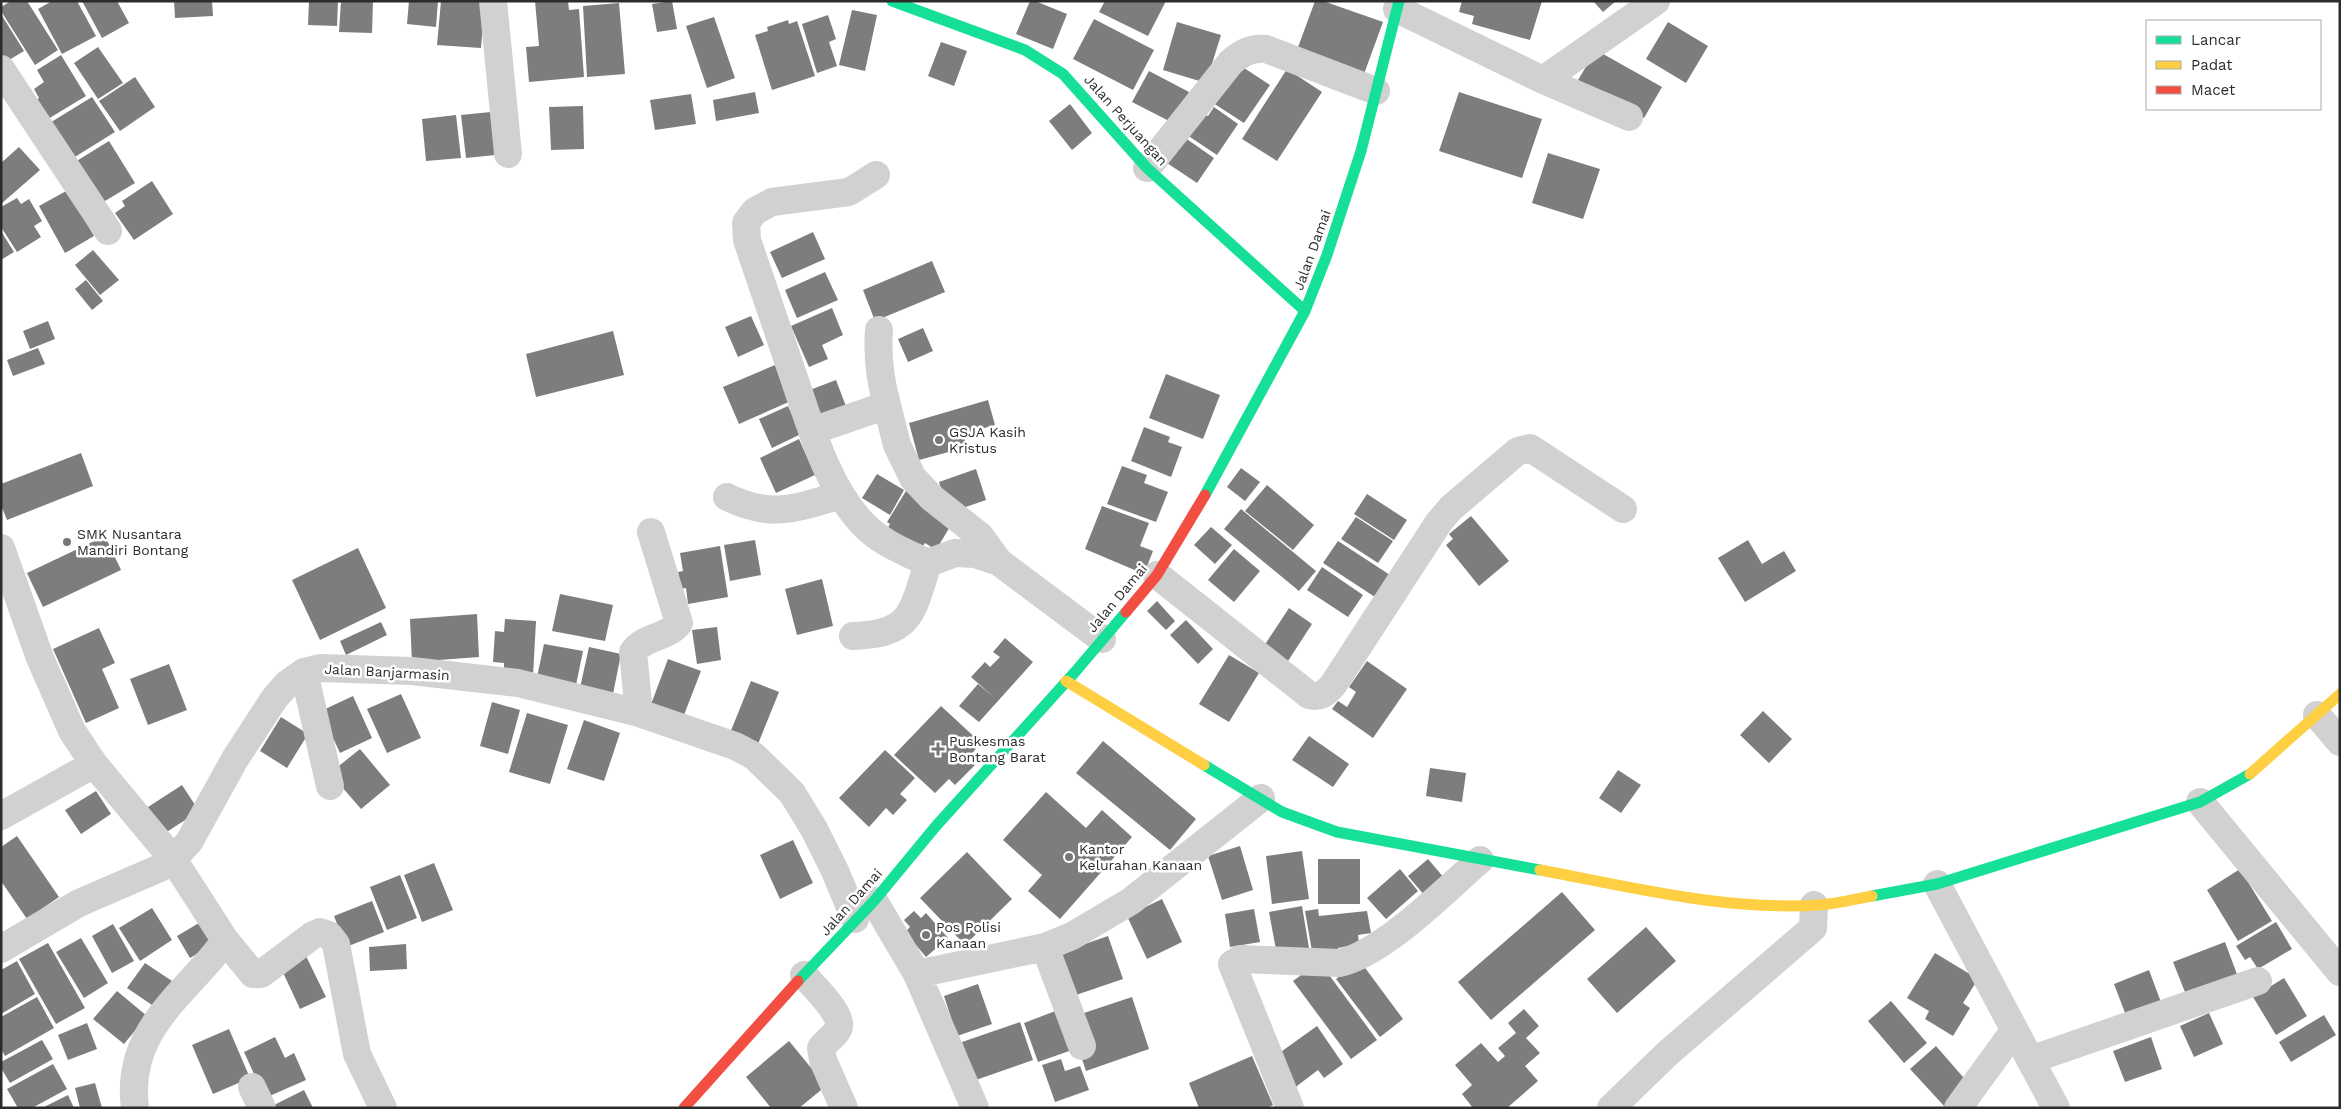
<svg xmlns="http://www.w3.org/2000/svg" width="2341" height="1109" viewBox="0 0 2341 1109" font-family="'Work Sans',sans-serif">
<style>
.building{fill:#7d7d7d}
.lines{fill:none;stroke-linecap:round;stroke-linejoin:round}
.street{stroke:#d1d1d1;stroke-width:28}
.fast{stroke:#16e098;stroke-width:11}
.slow{stroke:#ffcf43;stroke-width:11}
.jam{stroke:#f24e42;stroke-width:11}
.poi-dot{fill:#767676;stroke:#fff;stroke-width:2}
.labels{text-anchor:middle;stroke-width:5;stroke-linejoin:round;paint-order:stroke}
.street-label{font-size:14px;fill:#2c2c2c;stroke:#fff}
.poi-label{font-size:14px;fill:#2c2c2c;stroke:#fff;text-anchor:start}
</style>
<rect width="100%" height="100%" fill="#fff"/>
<path class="building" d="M11,1H27L58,50L35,65L1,11V7Z
M52,1H77L96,36L62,54L38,9Z
M82,1H117L129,23L102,38Z
M174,1H212L213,16L175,18Z
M309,1H338L337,26L308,25Z
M341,1H373L372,33L339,32Z
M409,1H438L436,27L407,24Z
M441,1H485L481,48L437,45Z
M535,1H568L569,10L579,9L584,77L529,82L526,47L539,46Z
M672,1L677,29L657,32L652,4Z
M1030,1H1035L1067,14L1053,49L1016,34Z
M1105,1H1166L1148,36L1099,12Z
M1315,1H1323L1383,22L1364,74L1297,50Z
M1462,1H1542L1530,40L1472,24L1474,16L1459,12Z
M1593,1H1616L1603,12Z
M619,3L625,74L587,77L583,6Z
M852,10L877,15L865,71L839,65Z
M1,14L24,51L4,63L1,59Z
M828,15L836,39L829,42L837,66L817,73L802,24Z
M714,17L735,78L707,88L686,26Z
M1094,19L1154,50L1133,90L1073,59Z
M788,20L789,24L797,21L815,76L772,90L755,35L768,31L767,27Z
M1177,22L1221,35L1206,83L1163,70Z
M1668,22L1708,46L1686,83L1646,59Z
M941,42L967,51L954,86L928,76Z
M98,47L123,83L98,99L74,63Z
M1596,50L1662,87L1644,118L1578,80Z
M61,55L86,96L43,122L31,103L39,98L34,89L44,82L37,70Z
M1238,64L1270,85L1244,123L1213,103Z
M1287,69L1322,92L1277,161L1242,139Z
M1149,71L1189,92L1173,123L1132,102Z
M135,77L155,107L120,131L99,101Z
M755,92L759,113L716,121L713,100Z
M1459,92L1542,119L1522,178L1439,151Z
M691,94L696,124L655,130L650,100Z
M92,97L115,132L70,160L48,124Z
M1070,104L1092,133L1072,150L1049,121Z
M583,106L584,149L551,150L549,107Z
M1214,107L1238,124L1217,155L1187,135L1202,113L1208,116Z
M491,112L495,155L466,158L461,115Z
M456,115L461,158L426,161L422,119Z
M1181,135L1214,158L1197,183L1164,161Z
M109,141L135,183L100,204L75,162Z
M19,147L40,170L1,204V163Z
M1548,153L1600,169L1583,219L1532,203Z
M152,181L173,214L134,240L115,213L125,206L122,201Z
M68,190L94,236L65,253L39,206Z
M17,198L21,204L29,199L42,221L34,226L41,237L17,252L1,227V207Z
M1,231L14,252L1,260Z
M813,232L825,259L782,278L770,252Z
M93,250L119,280L100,295L75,265Z
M932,261L945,292L875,321L863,290Z
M825,272L838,300L797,318L785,290Z
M86,280L103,301L92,310L75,289Z
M832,308L843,335L822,345L828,359L809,367L791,326Z
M751,316L764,345L738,357L725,327Z
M48,321L55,339L30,349L23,331Z
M923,328L933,351L908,362L898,339Z
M613,331L624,375L536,397L526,354Z
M38,348L45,364L13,376L7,360Z
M775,365L791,401L739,424L723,387Z
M1166,374L1220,395L1203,439L1149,418Z
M836,380L847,409L814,422L802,393Z
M988,400L995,425L963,434L967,447L919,460L909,423Z
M788,406L801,434L772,448L759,419Z
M1144,427L1170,437L1168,442L1182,447L1171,477L1131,461Z
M799,439L815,475L776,493L760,458Z
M81,453L93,486L7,520L1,505V484Z
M1122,466L1147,475L1144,483L1168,492L1156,522L1107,504Z
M1241,468L1260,482L1245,501L1227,487Z
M976,469L986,500L957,510L946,505L939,482Z
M877,474L904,490L890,515L862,498Z
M1267,485L1314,525L1293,550L1245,511Z
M906,491L954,520L936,550L925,543L918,553L885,533L890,524L887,522Z
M1367,494L1407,520L1394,540L1354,514Z
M1102,506L1149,523L1140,546L1153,551L1144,574L1085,549Z
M1241,509L1316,571L1299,591L1224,529Z
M1471,516L1509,561L1479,586L1446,545L1453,539L1449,534Z
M1356,517L1393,541L1378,563L1341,539Z
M1211,527L1232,545L1215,564L1194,545Z
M105,536L121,570L43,607L27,573Z
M755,540L761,575L730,581L724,545Z
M1748,540L1762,564L1784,551L1796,571L1745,602L1718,558Z
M1338,541L1390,575L1375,597L1323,563Z
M720,546L728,597L688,604L686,588L681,589L678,572L683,571L680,553Z
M358,548L386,608L320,640L292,580Z
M1234,549L1260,571L1234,602L1208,580Z
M1322,567L1363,595L1348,617L1307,590Z
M822,579L833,626L797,635L785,589Z
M560,594L613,605L605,641L552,631Z
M1157,601L1175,621L1166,630L1147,611Z
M1289,608L1312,624L1288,661L1264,646Z
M477,614L479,657L412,662L410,619Z
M505,619L536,621L533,676L504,674V663L493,662L495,631L504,632Z
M1186,620L1213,649L1198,664L1170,635Z
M381,622L387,635L346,655L340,641Z
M717,627L721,660L697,664L692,630Z
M99,628L115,663L102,669L119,708L86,723L53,649Z
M1005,638L1033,662L979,722L959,706L978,684L995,698L971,677L985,662L990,667L1000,657L993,652Z
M544,644L583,651L575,690L536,682Z
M589,647L621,654L611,704L578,697Z
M1229,655L1259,673L1229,722L1199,704Z
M668,659L701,671L682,720L650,707Z
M1367,661L1407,689L1373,738L1332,709L1338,701L1347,707L1356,692L1349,687Z
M169,664L187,710L148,725L130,679Z
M751,681L779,692L758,744L730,733Z
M401,694L421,738L387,753L367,709Z
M353,696L372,738L340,753L334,740L329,743L321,711Z
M492,702L520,710L508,754L480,746Z
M941,706L981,743L968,758L975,765L955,785L949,779L935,793L894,755Z
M1763,711L1792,739L1769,763L1740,735Z
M527,713L568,725L550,784L509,772Z
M281,717L308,734L287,768L260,751Z
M584,720L620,733L604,781L567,769Z
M1309,736L1349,764L1333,787L1292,760Z
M1103,741L1196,819L1170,850L1076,773Z
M360,749L390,785L361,809L330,773Z
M885,750L915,778L900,794L907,800L893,815L886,808L869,827L839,798Z
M1430,768L1466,773L1462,802L1426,796Z
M1618,770L1641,785L1621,813L1599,798Z
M182,785L199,811L162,835L145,809Z
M96,791L111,814L81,834L65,810Z
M1046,792L1086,828L1102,810L1132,837L1060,919L1028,891L1042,875L1003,840Z
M17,836L59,897L27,919L1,881V847Z
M793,840L813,883L780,899L760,855Z
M1240,846L1253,890L1222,900L1208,856Z
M1302,851L1309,899L1272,904L1266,856Z
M967,852L1012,899L965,945L920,898Z
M1318,859H1360V904H1318Z
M1428,859L1445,879L1425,896L1408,876Z
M434,863L453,910L422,922L404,875Z
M1400,869L1418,891L1386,919L1367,898Z
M2240,869L2272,921L2238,941L2207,890Z
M400,875L417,918L387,930L370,887Z
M1562,892L1595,930L1491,1020L1458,982Z
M1162,899L1182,942L1147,959L1127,916Z
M372,901L384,932L346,947L334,916Z
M1302,906L1310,954L1277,955L1269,912Z
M152,908L172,940L140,961L119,928Z
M1254,909L1260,942L1230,947L1225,914Z
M1318,909L1319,916L1367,911L1371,933L1358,935L1359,944L1338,948V952L1313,957L1305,911Z
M914,911L921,918L926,913L948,938L926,957L905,932L910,927L904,920Z
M204,920L217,942L190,958L177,936Z
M2276,922L2292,949L2258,969L2250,957L2245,960L2236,946Z
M113,924L134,961L112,973L92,936Z
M1646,927L1676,961L1617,1013L1587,979Z
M1108,936L1123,979L1073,996L1059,953Z
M81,938L108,983L84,998L56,952Z
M2225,942L2238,977L2187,997L2173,962Z
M48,943L85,1008L56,1024L19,959Z
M406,944L407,969L370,971L369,947Z
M1935,953L1978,979L1963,1003L1970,1008L1953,1036L1925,1019L1929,1011L1907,998Z
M305,954L326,997L300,1009L280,966Z
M17,961L35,994L1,1014V970Z
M1360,961L1403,1019L1380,1037L1336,979Z
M145,963L172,981L155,1007L127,988Z
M1324,968L1377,1040L1351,1059L1293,981L1308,970L1313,976Z
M2149,970L2162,1005L2127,1018L2114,984Z
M2284,978L2307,1016L2276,1035L2253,997Z
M978,984L992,1024L957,1036L944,996Z
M117,991L147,1016L124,1044L93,1019Z
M37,997L54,1028L5,1056L1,1049V1017Z
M1132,997L1149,1049L1086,1071L1079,1050L1084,1013Z
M1891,1001L1927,1043L1904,1063L1868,1021Z
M1524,1009L1539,1026L1526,1038L1540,1053L1525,1066L1538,1081L1507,1108H1473L1462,1094L1472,1085L1455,1065L1481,1043L1498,1062L1505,1056L1498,1048L1516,1033L1508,1023Z
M1058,1010L1072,1050L1038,1062L1024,1023Z
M2209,1013L2223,1044L2194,1057L2180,1026Z
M2324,1015L2336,1035L2291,1062L2279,1042Z
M1020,1022L1033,1060L976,1080L962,1042Z
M87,1023L97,1049L68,1060L58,1035Z
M1317,1026L1343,1064L1324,1078L1318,1070L1293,1089L1271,1059Z
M229,1029L250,1078L213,1094L192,1045Z
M275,1037L285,1058L294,1053L306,1080L265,1098L244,1052Z
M2151,1037L2162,1069L2125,1082L2113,1051Z
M42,1040L53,1059L10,1083L1,1068V1062Z
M789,1041L826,1086L799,1108H771L746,1077Z
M1936,1046L1970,1085L1945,1107L1910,1069Z
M1252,1056L1273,1105L1267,1108H1199L1189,1083Z
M1061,1059L1065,1071L1080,1066L1089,1090L1055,1102L1042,1065Z
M53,1064L67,1089L32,1108H18L7,1089Z
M95,1083L102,1108H80L75,1088Z
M304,1090L313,1108H273L272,1106Z
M68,1095L74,1108H42Z"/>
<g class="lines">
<path class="street" d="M493,1L508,154
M1397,9L1543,80L1629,117
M1,69L108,231
M1543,80L1656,1
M1147,168L1231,62C1243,52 1251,48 1266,49L1376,91
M876,175L849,192L772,202L755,211L746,223L747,240C763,287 779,334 795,381C812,430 827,486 863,524C881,543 905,552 928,563L955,553L975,554L999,562L1102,639
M887,405L897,445L913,478L932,498L980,536L999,562
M812,431L887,405C880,380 877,356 879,330
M727,497C772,519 796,508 841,495
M1,548L40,658L72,731L94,764L173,859L225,940C217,953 208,962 198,973C160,1014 127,1048 135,1108
M1157,575L1309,695C1320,698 1326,693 1333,685L1439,522L1451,508L1518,451L1530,448L1623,509
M853,636C912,634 912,613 928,563
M304,672L330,786
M639,713L633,652C644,636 668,638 679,623L651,532
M2317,715L2340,742
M2200,802L2340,972
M1,816L94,764
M1937,884L2056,1108
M874,901L917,974L975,1108
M225,940L253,974H261L313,935L320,932L329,935L336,944L357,1054L383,1108
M1045,947L1082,1046
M1,949L79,903L160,868L173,859L189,842L235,759L274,699L287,684L304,672L320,668L412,671L518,683L639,713L735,746L754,756L792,793L814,829L835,871L855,919
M917,974L1045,947L1072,936L1131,901L1261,798
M804,975C813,986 842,1013 839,1027C837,1034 825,1042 821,1048L823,1060L844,1108
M2030,1060L2258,981
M252,1087L262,1108
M1290,1108L1232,964L1240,959L1340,963C1385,952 1444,891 1480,860
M1611,1108L1668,1053L1813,928L1814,905
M1958,1108L2014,1031"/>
<path class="fast" d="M892,1L1025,50L1063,74L1147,168L1305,311
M1205,495L1305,311L1327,255L1361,151L1399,1
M1204,765L1282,812L1337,832L1540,870
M1872,896L1937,884L2200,802L2250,774
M798,981L874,901L936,826L1075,672L1126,612"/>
<path class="slow" d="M1066,681L1204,765
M2250,774L2340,694
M1540,870C1631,887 1725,911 1819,905C1837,904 1855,899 1872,896"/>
<path class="jam" d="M1126,612L1157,575L1205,495
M684,1108L798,981"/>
</g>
<g class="poi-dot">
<circle cx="939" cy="440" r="5"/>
<circle cx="67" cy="542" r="5"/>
<path d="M935.5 741.5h5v5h5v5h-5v5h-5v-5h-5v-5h5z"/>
<circle cx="1069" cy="857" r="5"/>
<circle cx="926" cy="935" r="5"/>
</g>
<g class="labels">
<g class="street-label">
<text transform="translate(1126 120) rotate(48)" y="5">Jalan Perjuangan</text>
<text transform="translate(1312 250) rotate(-70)" y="5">Jalan Damai</text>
<text transform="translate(1117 598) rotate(-50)" y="5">Jalan Damai</text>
<text transform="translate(387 672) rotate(3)" y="5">Jalan Banjarmasin</text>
<text transform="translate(851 902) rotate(-48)" y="5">Jalan Damai</text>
</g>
<g class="poi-label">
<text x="949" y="437">GSJA Kasih<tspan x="949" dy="16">Kristus</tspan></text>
<text x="77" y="539">SMK Nusantara<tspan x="77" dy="16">Mandiri Bontang</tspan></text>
<text x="949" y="746">Puskesmas<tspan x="949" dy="16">Bontang Barat</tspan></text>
<text x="1079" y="854">Kantor<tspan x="1079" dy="16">Kelurahan Kanaan</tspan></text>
<text x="936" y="932">Pos Polisi<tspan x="936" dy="16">Kanaan</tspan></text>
</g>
</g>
<rect width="2341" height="1109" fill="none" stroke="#2c2c2c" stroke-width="5"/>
<rect x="2146" y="20" width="175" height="90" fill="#ffffff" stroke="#ababab"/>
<rect x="2156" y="36" width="25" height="8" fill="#16e098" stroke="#ababab"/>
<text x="2191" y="45" font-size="15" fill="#2c2c2c">Lancar</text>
<rect x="2156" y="61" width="25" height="8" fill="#ffcf43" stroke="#ababab"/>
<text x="2191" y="70" font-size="15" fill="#2c2c2c">Padat</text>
<rect x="2156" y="86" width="25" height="8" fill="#f24e42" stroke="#ababab"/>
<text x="2191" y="95" font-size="15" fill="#2c2c2c">Macet</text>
</svg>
